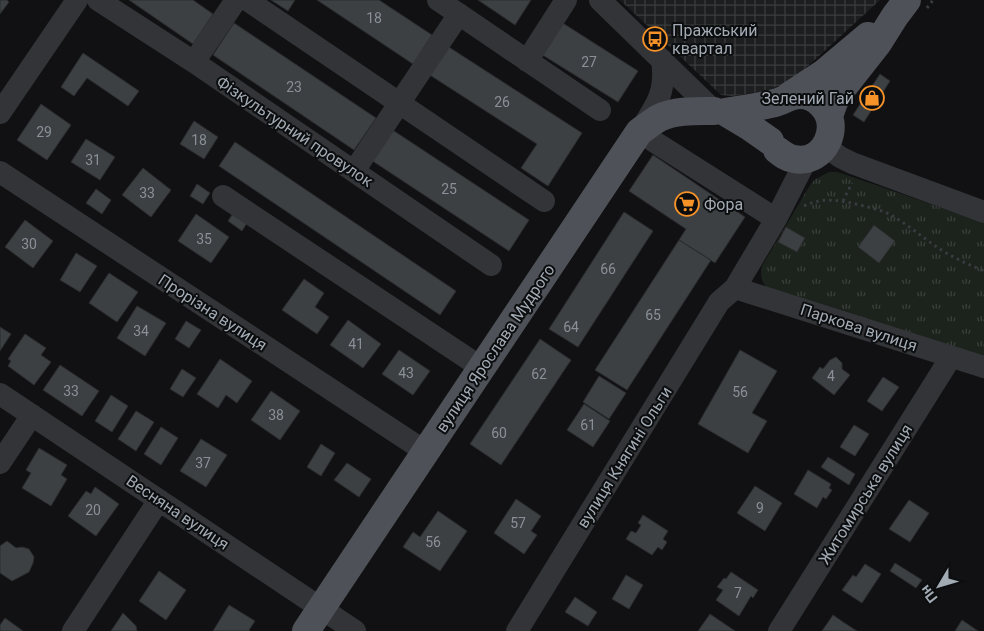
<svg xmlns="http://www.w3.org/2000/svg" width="984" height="631" viewBox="0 0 984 631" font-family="Roboto,sans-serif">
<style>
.industrial{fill:url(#industrial-grid)}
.grass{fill:url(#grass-tufts)}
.building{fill:#3d4043;stroke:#2b2c2f}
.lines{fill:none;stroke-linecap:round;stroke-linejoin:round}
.path{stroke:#383b3f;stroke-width:3;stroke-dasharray:2.5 4;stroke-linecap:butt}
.minor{stroke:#323438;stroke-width:22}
.major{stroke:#4e5157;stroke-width:28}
.labels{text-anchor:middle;stroke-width:4;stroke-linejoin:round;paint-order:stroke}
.number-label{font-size:14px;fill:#899098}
.poi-label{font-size:16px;fill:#a2aab4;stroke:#0c0d0e;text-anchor:start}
.street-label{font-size:16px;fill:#a2aab4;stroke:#0c0d0e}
</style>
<defs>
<pattern id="industrial-grid" width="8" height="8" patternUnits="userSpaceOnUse" patternTransform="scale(1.25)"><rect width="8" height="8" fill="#1d1e20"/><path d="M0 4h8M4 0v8" fill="none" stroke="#3b3c3e"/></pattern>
<pattern id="grass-tufts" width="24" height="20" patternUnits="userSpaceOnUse" patternTransform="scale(1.25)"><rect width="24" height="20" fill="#1c231c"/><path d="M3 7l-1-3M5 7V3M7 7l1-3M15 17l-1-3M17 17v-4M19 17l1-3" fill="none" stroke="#3a403b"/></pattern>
</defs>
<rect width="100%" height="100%" fill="#111113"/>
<path class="industrial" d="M620,0H880L796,77L781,85L766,91L732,96L721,95Z"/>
<path class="grass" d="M829,172H837L879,186L984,223V359L768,289C761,281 760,276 762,266L807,190L814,180Z"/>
<path class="building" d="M0,0H7L9,2L0,14Z
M129,0H193L213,14L193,44Z
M271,0H295L288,11Z
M317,0H379L432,35L413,64Z
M478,0H531L515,25Z
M561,22L638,71L618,102L541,54Z
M234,23L376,118L354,150L213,55Z
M441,42L582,133L548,186L521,168L537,144L422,70Z
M83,53L139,91L128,106L87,78L74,96L61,87Z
M880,74L890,81L864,122L853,115Z
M41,104L71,125L47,160L17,140Z
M194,121L218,137L204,159L180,144Z
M388,127L529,220L509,251L368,158Z
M86,139L115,157L100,180L71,162Z
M235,142L456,291L440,315L219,166Z
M653,155L745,217L715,263L679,240L686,229L629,191Z
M143,168L171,190L151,217L122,195Z
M197,184L210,193L203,204L190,196Z
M96,189L111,200L102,214L86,203Z
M236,209L250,218L242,231L228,221Z
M624,212L653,231L578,347L549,329Z
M196,214L229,237L211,263L178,241Z
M25,220L53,241L33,268L5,247Z
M874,225L895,241L879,263L858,247Z
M786,227L805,238L797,252L778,242Z
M679,240L711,260L627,390L595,370Z
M76,253L97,266L80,292L60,280Z
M109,273L138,292L117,322L89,303Z
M304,279L324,293L315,307L329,317L317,334L282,310Z
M137,306L166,323L145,356L117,338Z
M348,320L381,344L363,368L330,345Z
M186,321L201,330L189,348L175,339Z
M0,327L11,334L0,351Z
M25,334L46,348L41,355L51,362L34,385L8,366L11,361L8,359Z
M540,339L571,360L501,465L470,444Z
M399,350L430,371L413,395L382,374Z
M740,350L777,371L752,413L767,421L748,453L698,424Z
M836,357L842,363V369L850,375L834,395L812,378L820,367L823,369L830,360Z
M220,359L252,381L237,403L226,395L218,408L197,394Z
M60,365L99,391L82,416L43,390Z
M182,369L196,378L183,397L170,389Z
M599,376L626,393L609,419L583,402Z
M883,377L899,387L882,411L867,401Z
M271,391L300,411L280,440L251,420Z
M111,395L128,406L112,432L95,421Z
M584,404L610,421L593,447L567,430Z
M136,411L154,422L136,451L118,439Z
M854,425L869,434L855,456L840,447Z
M161,427L178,438L161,465L144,454Z
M201,439L227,455L206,487L180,471Z
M321,444L335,453L321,476L307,467Z
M39,448L67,465L61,475L67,479L51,506L22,488L31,473L26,470Z
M828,457L855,474L849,485L821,467Z
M347,463L371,479L359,497L334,480Z
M808,470L831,484L829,488L832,490L826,499L823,497L817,508L794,494Z
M755,486L782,503L765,531L737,513Z
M95,487L119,504L96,536L68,516L86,491L91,494Z
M516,499L541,516L531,531L537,535L524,554L494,533Z
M909,500L929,513L910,542L889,529Z
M438,511L467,531L440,571L403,547L413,532L420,537Z
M643,515L668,531L663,539L667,542L662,550L658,547L652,555L626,539L631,531L636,533L641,525L638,523Z
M7,541L16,548L22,547L29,549L34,557L33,563L29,572L12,581L0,573V546Z
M895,563L922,580L916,588L890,571Z
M865,564L881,574L862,603L842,590L853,575L856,577Z
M159,571L186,590L166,620L139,601Z
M731,572L758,590L753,598L751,596L739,616L716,600L723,590L717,587L724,578L726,579Z
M626,575L643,585L629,609L612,599Z
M575,597L597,612L588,626L565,612Z
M229,605L255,621L249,630L250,631H213Z
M123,613L136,626L137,631H111Z
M710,614L735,631H698Z
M833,615L843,622L857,631H822Z
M5,618L23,631H0V625Z
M962,620L978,631H955Z"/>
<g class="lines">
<path class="path" d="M927,8L933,0
M843,201L852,183
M804,206C824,196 843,201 864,206C875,209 886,211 896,218C912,228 927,241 943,251C956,259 970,265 984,271"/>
<path class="minor" d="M98,0L194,62L491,265
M247,0L544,201
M438,0L600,110
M600,0L714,111L724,112
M662,60C667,92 656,106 639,132L776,219
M527,61L566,0
M194,62L236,0
M0,113L77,0
M825,146L840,157L852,163L984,212
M354,171L459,14
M0,172L426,452
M223,196L482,368
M735,288L984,367
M0,394L355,631
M0,463L32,415
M73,631L159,500
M517,631L719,302L735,288L776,219L807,158
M779,631L808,585L951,357"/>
<path class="major" d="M789,96L824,73L868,36
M725,112C743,109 761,107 778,102C786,99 792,95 800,95C808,95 816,99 821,104C843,125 825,165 794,159C787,158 782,154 777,150
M725,112L750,127L770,141
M829,116L834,102L841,90L878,43L895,16L907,0
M306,631L639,132C646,127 652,122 659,118C676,110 696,111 714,111"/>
</g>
<defs>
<g id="bus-ring" transform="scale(1.25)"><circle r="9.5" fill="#0c0d0e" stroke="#f59228" stroke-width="1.5"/><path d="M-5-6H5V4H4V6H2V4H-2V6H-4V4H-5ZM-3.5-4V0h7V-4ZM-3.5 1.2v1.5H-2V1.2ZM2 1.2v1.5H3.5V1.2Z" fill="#f59228"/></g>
<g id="shop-ring" transform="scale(1.25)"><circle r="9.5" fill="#0c0d0e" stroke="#f59228" stroke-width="1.5"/><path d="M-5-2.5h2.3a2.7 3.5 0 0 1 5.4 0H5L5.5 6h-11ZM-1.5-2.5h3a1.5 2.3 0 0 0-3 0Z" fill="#f59228"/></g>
<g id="supermarket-ring" transform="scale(1.25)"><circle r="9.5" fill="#0c0d0e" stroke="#f59228" stroke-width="1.5"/><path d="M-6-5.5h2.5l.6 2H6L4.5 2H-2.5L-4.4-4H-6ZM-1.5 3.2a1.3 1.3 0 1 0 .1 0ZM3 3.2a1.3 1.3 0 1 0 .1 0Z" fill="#f59228"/></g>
</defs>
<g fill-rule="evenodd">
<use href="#bus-ring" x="655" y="39"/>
<use href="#shop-ring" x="872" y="98"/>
<use href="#supermarket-ring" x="687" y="204"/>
</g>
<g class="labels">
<g class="number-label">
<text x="374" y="23">18</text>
<text x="589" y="67">27</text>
<text x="294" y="92">23</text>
<text x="502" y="107">26</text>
<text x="44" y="137">29</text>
<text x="199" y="145">18</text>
<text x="93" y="165">31</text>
<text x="449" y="194">25</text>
<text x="147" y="198">33</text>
<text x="204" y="244">35</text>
<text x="29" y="249">30</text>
<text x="608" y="274">66</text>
<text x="653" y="320">65</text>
<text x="571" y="332">64</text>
<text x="141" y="336">34</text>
<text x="356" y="349">41</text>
<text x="406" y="378">43</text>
<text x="539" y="379">62</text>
<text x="831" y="381">4</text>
<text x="71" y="396">33</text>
<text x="740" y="397">56</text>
<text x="276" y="420">38</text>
<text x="588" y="430">61</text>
<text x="499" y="438">60</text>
<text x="203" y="468">37</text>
<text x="760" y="513">9</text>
<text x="93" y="515">20</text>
<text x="518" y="528">57</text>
<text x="433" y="547">56</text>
<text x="738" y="598">7</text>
</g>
<g class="poi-label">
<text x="672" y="36">Пражський<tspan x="672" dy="18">квартал</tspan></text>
<text x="854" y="104" text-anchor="end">Зелений Гай</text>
<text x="704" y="210">Фора</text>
</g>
<g class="street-label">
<text transform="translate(295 131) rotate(34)" y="6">Фізкультурний провулок</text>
<text transform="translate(213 312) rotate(33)" y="6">Прорізна вулиця</text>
<text transform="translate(859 327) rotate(18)" y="6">Паркова вулиця</text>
<text transform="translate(495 348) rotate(-56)" y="6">вулиця Ярослава Мудрого</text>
<text transform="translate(624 457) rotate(-58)" y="6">вулиця Княгині Ольги</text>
<text transform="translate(865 494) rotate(-58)" y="6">Житомирська вулиця</text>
<text transform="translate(178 512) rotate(34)" y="6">Весняна вулиця</text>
</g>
</g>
<g transform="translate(939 586) rotate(232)" stroke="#0c0d0e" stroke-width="4" paint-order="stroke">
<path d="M0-4L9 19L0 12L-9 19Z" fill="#a2aab4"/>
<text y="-8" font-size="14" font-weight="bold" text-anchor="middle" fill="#a2aab4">Пн</text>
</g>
</svg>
